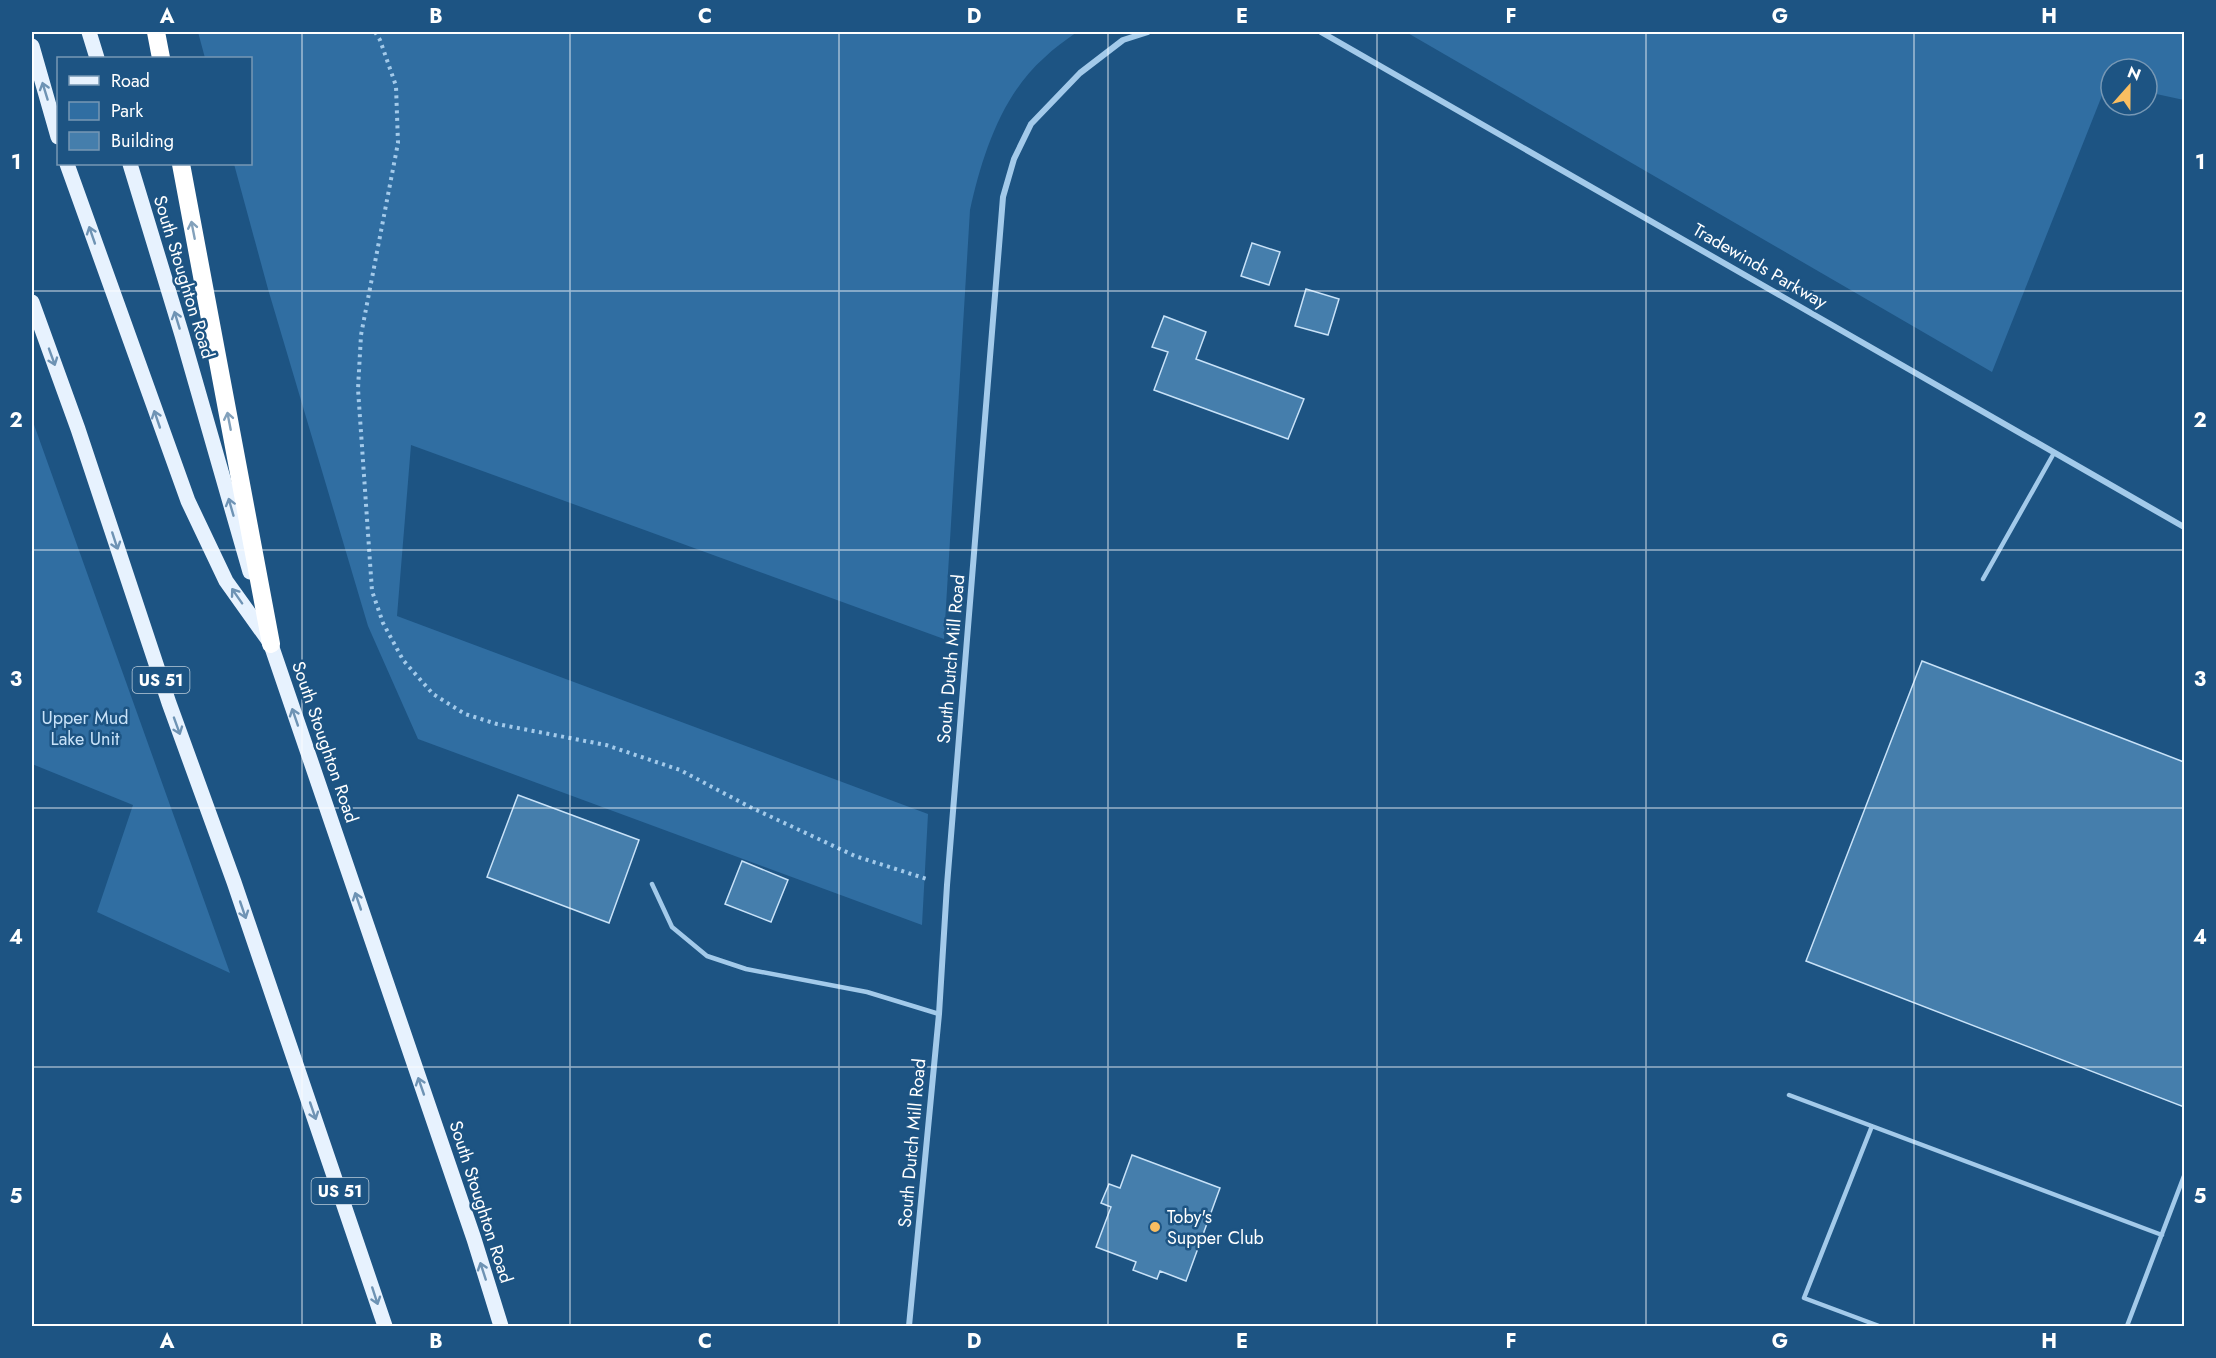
<svg xmlns="http://www.w3.org/2000/svg" width="2216" height="1358" viewBox="0 0 2216 1358" font-family="Jost,sans-serif">
<style>
.green{fill:#306ea2}
.building{fill:#457eac;stroke:#c8e2f8;stroke-width:1.5}
.lines{fill:none;stroke-linecap:round;stroke-linejoin:round}
.path{stroke:#a3caea;stroke-width:4;stroke-dasharray:3 4.5;stroke-linecap:butt}
.service{stroke:#a3caea;stroke-width:4.5}
.minor{stroke:#a3caea;stroke-width:6}
.primary{stroke:#e7f2fe;stroke-width:15}
.motorway{stroke:#fff;stroke-width:18}
.oneway{stroke:#6e93b4}
.oneway2{stroke:#83a1bb}
.grid{fill:none;stroke:#fff;stroke-width:1.5;stroke-opacity:0.55}
.poi-dot{fill:#fabe61;stroke:#1d5483;stroke-width:2}
.labels{text-anchor:middle;stroke-width:5;stroke-linejoin:round;paint-order:stroke}
.shield{fill:#1d5483;stroke:#bbccda;stroke-width:1.5}
.shield-label{font-size:16px;font-weight:bold;fill:#fff}
.street-label{font-size:18px;fill:#fff;stroke:#1d5483}
.park-label{font-size:18px;fill:#c8e2f8;stroke:#1d5483}
.poi-label{font-size:18px;fill:#fff;stroke:#1d5483;text-anchor:start}
.neatline{fill:none;stroke:#fff;stroke-width:2}
.grid-label{font-size:20px;text-anchor:middle;font-weight:bold;fill:#fff}
</style>
<rect width="100%" height="100%" fill="#1d5483"/>
<path class="green" d="M198,32H1077C1066,40 1054,48 1044,58C1001,96 982,156 970,210L944,639L411,445L397,616L928,814L922,925L418,739L368,626L268,289L234,164H250V58H205Z
M1406,32H2184V100L2147,92V69H2111V84L2107,83L1992,372Z
M32,419L230,973L97,912L133,805L32,764Z"/>
<path class="building" d="M1252,243L1280,252L1269,285L1241,276Z
M1306,289L1339,299L1328,335L1295,326Z
M1164,316L1206,332L1196,359L1304,399L1288,439L1154,390L1168,352L1152,347Z
M1922,661L2184,762V1107L1806,961Z
M518,795L639,840L609,923L487,877Z
M742,861L788,880L771,922L725,904Z
M1132,1155L1220,1188L1186,1281L1160,1271L1157,1279L1133,1270L1136,1262L1096,1247L1111,1207L1101,1203L1109,1184L1120,1188Z"/>
<g class="lines">
<path class="path" d="M375,32L380,40L396,86L398,143L361,335L358,389L372,591L383,623L403,660L433,694L465,714L497,724L606,745L680,770L750,807L855,856L927,879"/>
<path class="service" d="M1983,579L2054,453
M652,884L672,927L707,956L746,969L867,992L939,1014
M1789,1095L2162,1235
M1872,1126L1804,1298L1879,1326
M2127,1326L2184,1176"/>
<path class="minor" d="M1321,32L2184,527
M909,1326L939,1014L947,885L1003,197L1014,159L1031,124L1080,73L1123,40L1148,32"/>
<path class="primary" d="M89,32L97,58
M32,46L58,137
M67,164L188,501L226,581L271,644
M130,164L182,335L250,572
M32,302L78,429L169,703L234,882L385,1326
M267,633L474,1239L501,1326"/>
<path class="motorway" d="M156,32L161,58
M181,164L271,644"/>
</g>
<defs><path id="oneway-shaft" d="M-6 0H5M1.5-3L5.5 0L1.5 3" fill="none" stroke-width="1.6" stroke-linecap="round" stroke-linejoin="round" transform="scale(1.5)"/></defs>
<g class="oneway">
<use href="#oneway-shaft" transform="translate(45 91) rotate(-107)"/>
<use href="#oneway-shaft" transform="translate(92 235) rotate(-109)"/>
<use href="#oneway-shaft" transform="translate(177 320) rotate(-107)"/>
<use href="#oneway-shaft" transform="translate(52 357) rotate(70)"/>
<use href="#oneway-shaft" transform="translate(157 419) rotate(-109)"/>
<use href="#oneway-shaft" transform="translate(231 507) rotate(-106)"/>
<use href="#oneway-shaft" transform="translate(115 541) rotate(72)"/>
<use href="#oneway-shaft" transform="translate(237 596) rotate(-125)"/>
<use href="#oneway-shaft" transform="translate(295 717) rotate(-109)"/>
<use href="#oneway-shaft" transform="translate(177 726) rotate(70)"/>
<use href="#oneway-shaft" transform="translate(358 901) rotate(-109)"/>
<use href="#oneway-shaft" transform="translate(243 910) rotate(71)"/>
<use href="#oneway-shaft" transform="translate(421 1086) rotate(-109)"/>
<use href="#oneway-shaft" transform="translate(313 1111) rotate(71)"/>
<use href="#oneway-shaft" transform="translate(483 1271) rotate(-108)"/>
<use href="#oneway-shaft" transform="translate(375 1296) rotate(72)"/>
</g>
<g class="oneway2">
<use href="#oneway-shaft" transform="translate(193 230) rotate(-101)"/>
<use href="#oneway-shaft" transform="translate(229 421) rotate(-101)"/>
</g>
<path class="grid" d="M302,32V1326M570,32V1326M839,32V1326M1108,32V1326M1377,32V1326M1646,32V1326M1914,32V1326M32,291H2184M32,550H2184M32,808H2184M32,1067H2184"/>
<circle class="poi-dot" cx="1155" cy="1227" r="6"/>
<g class="labels">
<g class="shield">
<rect x="132.5" y="667" width="57" height="26" rx="4.5"/>
<rect x="311.5" y="1178" width="57" height="26" rx="4.5"/>
</g>
<g class="shield-label">
<text x="161" y="686">US 51</text>
<text x="340" y="1197">US 51</text>
</g>
<g class="street-label">
<text transform="translate(1760 266) rotate(30)" y="6">Tradewinds Parkway</text>
<text transform="translate(184 277) rotate(73)" y="6">South Stoughton Road</text>
<text transform="translate(951 659) rotate(-85)" y="6">South Dutch Mill Road</text>
<text transform="translate(325 742) rotate(71)" y="6">South Stoughton Road</text>
<text transform="translate(912 1143) rotate(-85)" y="6">South Dutch Mill Road</text>
<text transform="translate(481 1202) rotate(72)" y="6">South Stoughton Road</text>
</g>
<g class="park-label">
<text x="85" y="724">Upper Mud<tspan x="85" dy="21">Lake Unit</tspan></text>
</g>
<g class="poi-label">
<text x="1167" y="1223">Toby's<tspan x="1167" dy="21">Supper Club</tspan></text>
</g>
</g>
<rect width="2216" height="1358" fill="none" stroke="#1d5483" stroke-width="66"/>
<rect x="57" y="57" width="195" height="108" fill="#1d5483" stroke="#7798b5" stroke-width="1.5"/>
<rect x="69" y="76" width="30" height="9" fill="#e7f2fe" stroke="#7798b5" stroke-width="1.5"/>
<text x="111" y="87" font-size="18" fill="#ffffff">Road</text>
<rect x="69" y="102" width="30" height="18" fill="#306ea2" stroke="#7798b5" stroke-width="1.5"/>
<text x="111" y="117" font-size="18" fill="#ffffff">Park</text>
<rect x="69" y="132" width="30" height="18" fill="#457eac" stroke="#7798b5" stroke-width="1.5"/>
<text x="111" y="147" font-size="18" fill="#ffffff">Building</text>
<g transform="translate(2129 87) rotate(21)"><circle r="28" fill="#1d5483" stroke="#7798b5" stroke-width="1.5"/>
<path d="M0-4.5L10 22L0 15L-10 22Z" fill="#fabe61"/>
<text y="-9" font-size="16" font-weight="bold" text-anchor="middle" fill="#ffffff">N</text>
</g>
<rect x="33" y="33" width="2150" height="1292" class="neatline"/>
<g class="grid-label">
<text x="167" y="23">A</text>
<text x="436" y="23">B</text>
<text x="705" y="23">C</text>
<text x="974" y="23">D</text>
<text x="1242" y="23">E</text>
<text x="1511" y="23">F</text>
<text x="1780" y="23">G</text>
<text x="2049" y="23">H</text>
<text x="16" y="169">1</text>
<text x="2200" y="169">1</text>
<text x="16" y="427">2</text>
<text x="2200" y="427">2</text>
<text x="16" y="686">3</text>
<text x="2200" y="686">3</text>
<text x="16" y="944">4</text>
<text x="2200" y="944">4</text>
<text x="16" y="1203">5</text>
<text x="2200" y="1203">5</text>
<text x="167" y="1348">A</text>
<text x="436" y="1348">B</text>
<text x="705" y="1348">C</text>
<text x="974" y="1348">D</text>
<text x="1242" y="1348">E</text>
<text x="1511" y="1348">F</text>
<text x="1780" y="1348">G</text>
<text x="2049" y="1348">H</text>
</g>
</svg>
